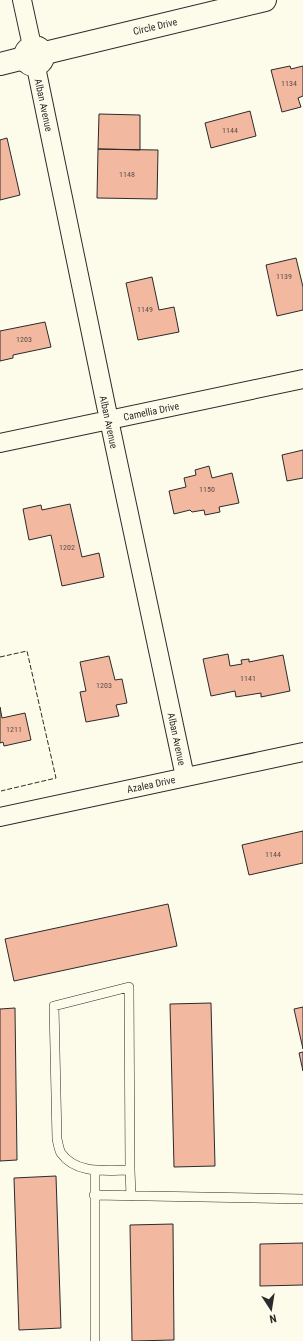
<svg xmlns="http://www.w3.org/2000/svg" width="303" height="1341" viewBox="0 0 303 1341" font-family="'Roboto Condensed',sans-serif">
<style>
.building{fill:#f2b8a0;stroke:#2b2b2b}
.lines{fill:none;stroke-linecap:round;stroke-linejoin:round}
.lane-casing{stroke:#2b2b2b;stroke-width:10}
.street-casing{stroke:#2b2b2b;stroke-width:20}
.secondary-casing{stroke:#2b2b2b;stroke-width:24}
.lane{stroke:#fdfbea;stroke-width:9}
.street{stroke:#fdfbea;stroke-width:18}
.secondary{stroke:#fdfbea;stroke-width:22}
.fence{stroke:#2b2b2b;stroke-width:1;stroke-dasharray:5 2;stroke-linecap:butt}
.labels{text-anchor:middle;stroke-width:3;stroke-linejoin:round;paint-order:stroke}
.number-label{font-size:8px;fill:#5d4e48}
.street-label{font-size:10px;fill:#2b2b2b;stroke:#fdfbea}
</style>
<rect width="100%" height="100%" fill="#fdfbea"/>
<path class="building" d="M290,66L291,69L303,66V96L298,98L301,107L282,112L271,70Z
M250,111L256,136L211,148L205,123Z
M99,114L140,115V150L98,149Z
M7,138L20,195L0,200V140Z
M98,149L158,150L157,199L97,198Z
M296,258L303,287V310L277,316L266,265Z
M152,277L159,310L174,307L179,332L138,340L126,283Z
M45,322L51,347L13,355V358L0,361V331Z
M303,450V478L287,481L282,455Z
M209,466L212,478L232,473L239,503L219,507L220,512L205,515L204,510L192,512L190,510L174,514L169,491L186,487L184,478L196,475L195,470Z
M70,504L82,557L99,553L104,577L62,586L51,535L29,540L23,509L41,505L42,510Z
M228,654L230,666L242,664L241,660L249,659V662L283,655L290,691L261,697V693L236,697L235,691L211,696L203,659Z
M109,656L115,680L122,679L127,703L116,705L119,716L86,722L80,692L86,691L80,662Z
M0,707L2,718L25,713L31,740L4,746L3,742L0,743Z
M303,831V863L249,875L242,845Z
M168,904L177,946L14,981L5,939Z
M211,1003L215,1166L174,1167L170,1004Z
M303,1007V1049L294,1009Z
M15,1008L17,1160L0,1161V1009Z
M303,1052V1071L299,1053Z
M56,1176L61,1328L19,1330L14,1178Z
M173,1224L174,1340L132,1341L130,1225Z
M303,1243V1285L260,1286V1244Z"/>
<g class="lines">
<g class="lane-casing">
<path id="lane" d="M95,1170V1341
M130,1170C108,1170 76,1175 61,1153C59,1150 58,1143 57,1139L54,1006L129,987L130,1170L131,1196
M94,1195L303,1199"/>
</g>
<g class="street-casing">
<path id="street" d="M22,0L32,46
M23 56a11 11 0 1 1 22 0a11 11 0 1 1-22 0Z
M36,67L105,401L185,777
M0,443L303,379
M0,817L303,752"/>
</g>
<g class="secondary-casing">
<path id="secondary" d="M45,53L265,0
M0,64L24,58"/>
</g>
<use href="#lane" class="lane"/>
<use href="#street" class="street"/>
<use href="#secondary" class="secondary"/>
<path class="fence" d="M0,657L27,651L56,778L1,791"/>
</g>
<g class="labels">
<g class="number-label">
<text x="289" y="86">1134</text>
<text x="230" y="133">1144</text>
<text x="127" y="177">1148</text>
<text x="284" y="279">1139</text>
<text x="145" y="312">1149</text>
<text x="24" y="342">1203</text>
<text x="207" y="492">1150</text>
<text x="67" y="550">1202</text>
<text x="248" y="681">1141</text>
<text x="104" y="688">1203</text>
<text x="14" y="732">1211</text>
<text x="273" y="857">1144</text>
</g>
<g class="street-label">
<text transform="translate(155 26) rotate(-13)" y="4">Circle Drive</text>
<text transform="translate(44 105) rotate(78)" y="4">Alban Avenue</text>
<text transform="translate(151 411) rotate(-12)" y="4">Camellia Drive</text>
<text transform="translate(109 422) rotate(78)" y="4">Alban Avenue</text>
<text transform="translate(177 739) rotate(78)" y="4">Alban Avenue</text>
<text transform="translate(151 784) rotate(-12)" y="4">Azalea Drive</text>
</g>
</g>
<g transform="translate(271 1309) rotate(168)" stroke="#fdfbea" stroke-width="3" paint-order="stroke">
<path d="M0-3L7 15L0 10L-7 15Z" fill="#2b2b2b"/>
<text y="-6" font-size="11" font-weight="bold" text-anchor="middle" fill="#2b2b2b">N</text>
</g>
</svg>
